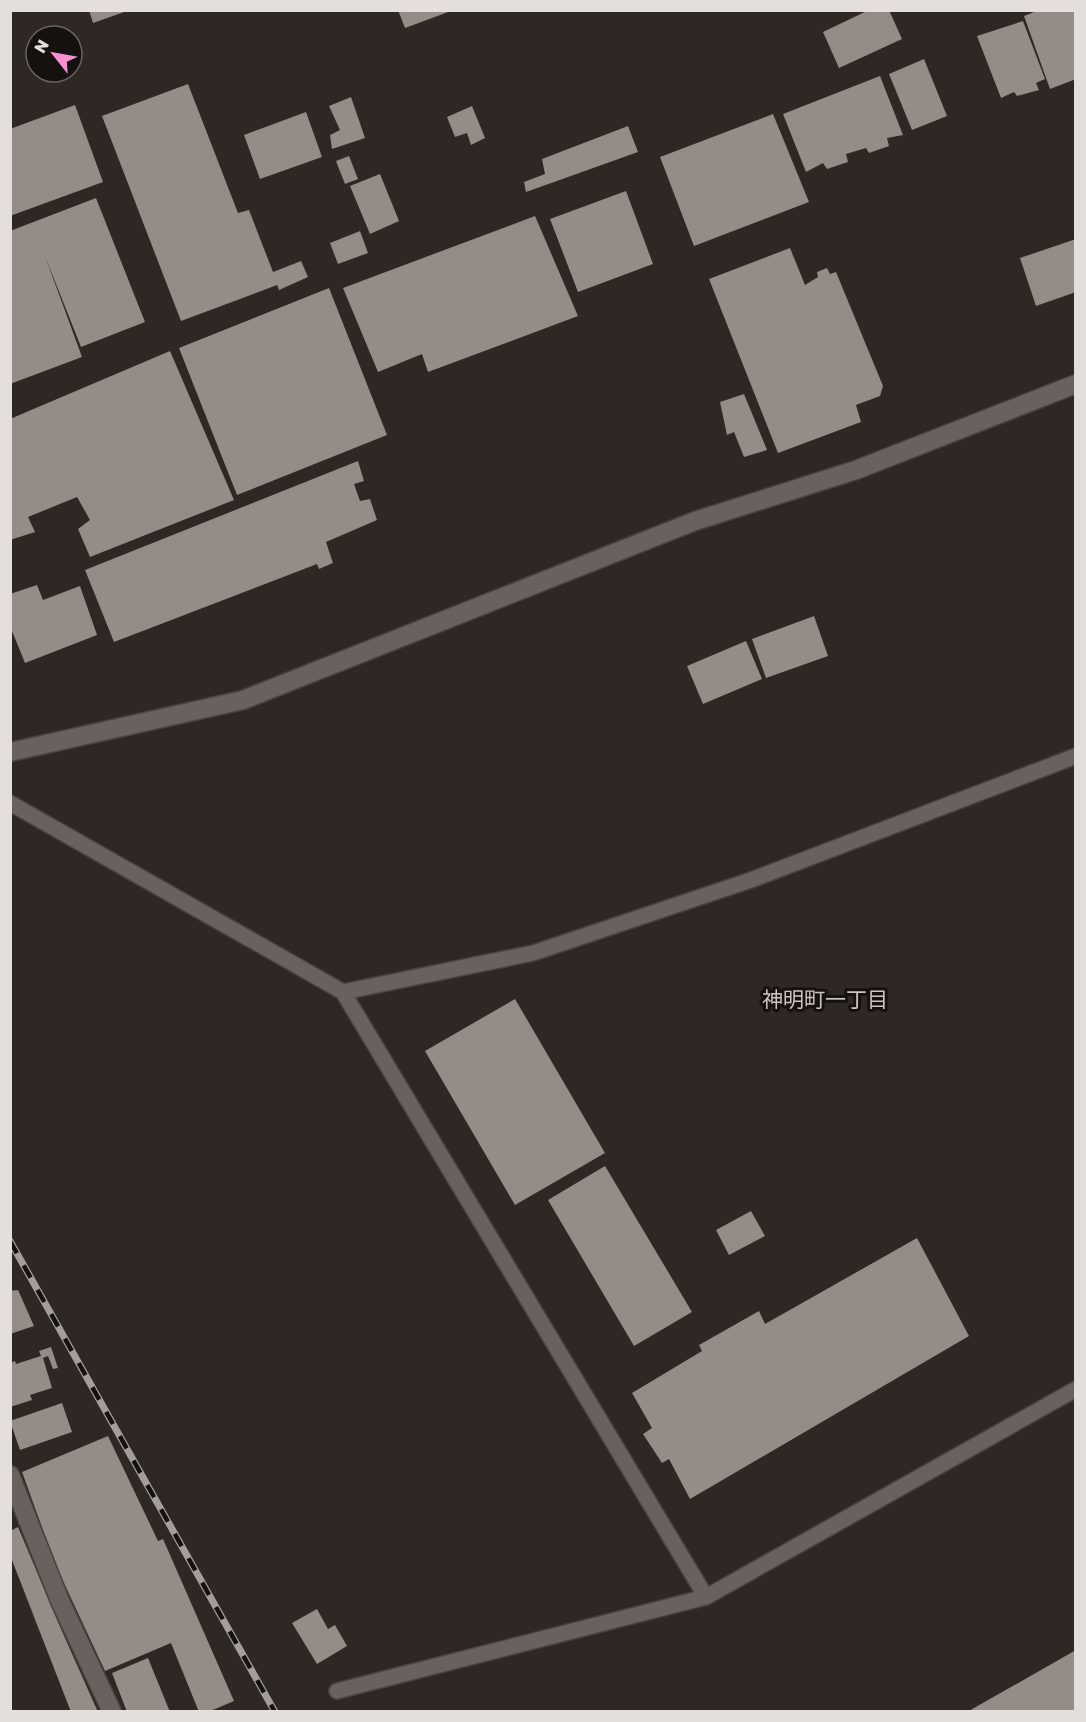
<svg xmlns="http://www.w3.org/2000/svg" width="1086" height="1722" viewBox="0 0 1086 1722" font-family="'Golos Text','Noto Sans JP',sans-serif">
<style>
.building{fill:#958b87}
.lines{fill:none;stroke-linecap:round;stroke-linejoin:round}
.service-casing{stroke:#48423f;stroke-width:18}
.minor-casing{stroke:#48423f;stroke-width:21}
.tertiary-casing{stroke:#48423f;stroke-width:21}
.service{stroke:#6a615e;stroke-width:15}
.minor{stroke:#6a615e;stroke-width:18}
.tertiary{stroke:#6a615e;stroke-width:18}
.rail-casing{stroke:#a49e9b;stroke-width:7}
.rail{stroke:#14110f;stroke-width:4.5;stroke-dasharray:14;stroke-linecap:butt}
.labels{text-anchor:middle;stroke-width:6;stroke-linejoin:round;paint-order:stroke}
.neighbourhood-label{font-size:21px;fill:#cec3bf;stroke:#14110f}
</style>
<rect width="100%" height="100%" fill="#2f2724"/>
<path class="building" d="M89,10H127V11L93,23Z
M398,10H451V11L405,28Z
M869,10H889L902,39L839,68L823,32Z
M1039,10H1076V79L1050,89L1024,16Z
M1023,21L1045,79L1036,83L1039,90L1017,96L1014,92L1001,98L977,36Z
M924,59L947,116L912,130L889,74Z
M880,76L903,135L887,138L889,146L869,153L866,148L846,154L848,162L827,169L823,163L806,172L783,114Z
M188,84L238,213L249,210L273,272L301,261L308,277L279,290L277,285L181,321L102,116Z
M351,97L365,138L332,149L330,135L340,130L329,106Z
M75,105L103,182L10,216V129Z
M472,106L485,138L471,145L467,133L455,137L447,117Z
M306,112L322,157L260,179L244,135Z
M773,114L809,202L694,246L660,157Z
M628,126L638,152L526,192L524,182L545,174L542,159Z
M349,156L358,179L345,184L336,161Z
M380,174L399,221L370,234L350,186Z
M626,191L653,264L578,292L550,219Z
M96,198L145,322L81,347L45,256L82,357L10,384V231Z
M535,216L578,316L428,372L422,354L378,372L343,288Z
M360,231L368,253L338,264L330,243Z
M1076,239V292L1036,306L1020,258Z
M790,248L805,285L818,277L817,272L827,268L830,274L836,272L883,386L880,396L856,405L861,422L778,453L709,279Z
M329,288L387,435L237,495L179,348Z
M170,351L234,500L90,557L78,529L90,520L77,497L28,517L35,532L10,540V419Z
M744,394L767,450L744,457L734,432L727,435L720,402Z
M358,461L364,481L354,484L360,501L370,499L377,520L326,542L333,563L319,569L317,564L114,642L85,570Z
M37,585L43,600L80,586L97,635L25,663L10,626V594Z
M814,616L828,656L766,678L752,639Z
M746,641L762,679L703,704L687,666Z
M515,999L605,1153L515,1205L425,1051Z
M605,1166L692,1312L634,1346L548,1200Z
M751,1211L765,1236L729,1255L716,1230Z
M917,1238L969,1336L690,1499L669,1459L662,1463L643,1434L652,1428L632,1393L702,1351L699,1345L759,1311L765,1324Z
M18,1290L34,1326L10,1334V1291Z
M51,1347L58,1368L53,1369L48,1356L43,1358L52,1388L30,1395L32,1400L10,1407V1363L15,1361L16,1364L41,1356L39,1351Z
M62,1403L72,1432L20,1450L10,1421Z
M108,1436L158,1541L163,1539L234,1701L208,1712H199L171,1643L105,1671L56,1566L22,1472Z
M18,1527L61,1629L98,1712H71L10,1555V1531Z
M317,1609L328,1629L335,1625L347,1646L317,1664L292,1623Z
M1076,1650V1712H967Z
M148,1658L170,1712H127L112,1673Z"/>
<g class="lines">
<g class="service-casing">
<path id="service" d="M10,803L343,992L706,1597
M343,992L533,953L751,880L1076,756
M337,1691L706,1597L1076,1389"/>
</g>
<g class="minor-casing">
<path id="minor" d="M10,1475L60,1601L112,1712"/>
</g>
<g class="tertiary-casing">
<path id="tertiary" d="M10,752L243,700L695,521L856,470L1076,384"/>
</g>
<use href="#service" class="service"/>
<use href="#minor" class="minor"/>
<use href="#tertiary" class="tertiary"/>
<g class="rail-casing">
<path id="rail" d="M10,1241L275,1712"/>
</g>
<use href="#rail" class="rail"/>
</g>
<g class="labels">
<g class="neighbourhood-label">
<text x="825" y="1007">神明町一丁目</text>
</g>
</g>
<rect width="1086" height="1722" fill="none" stroke="#e4dfdd" stroke-width="24"/>
<g transform="translate(54 54) rotate(301)"><circle r="28" fill="#14110f" stroke="#676361" stroke-width="1.5"/>
<path d="M0-4.5L10 22L0 15L-10 22Z" fill="#f790ce"/>
<text y="-9" font-size="16" font-weight="bold" text-anchor="middle" fill="#e4dfdd">N</text>
</g>
</svg>
